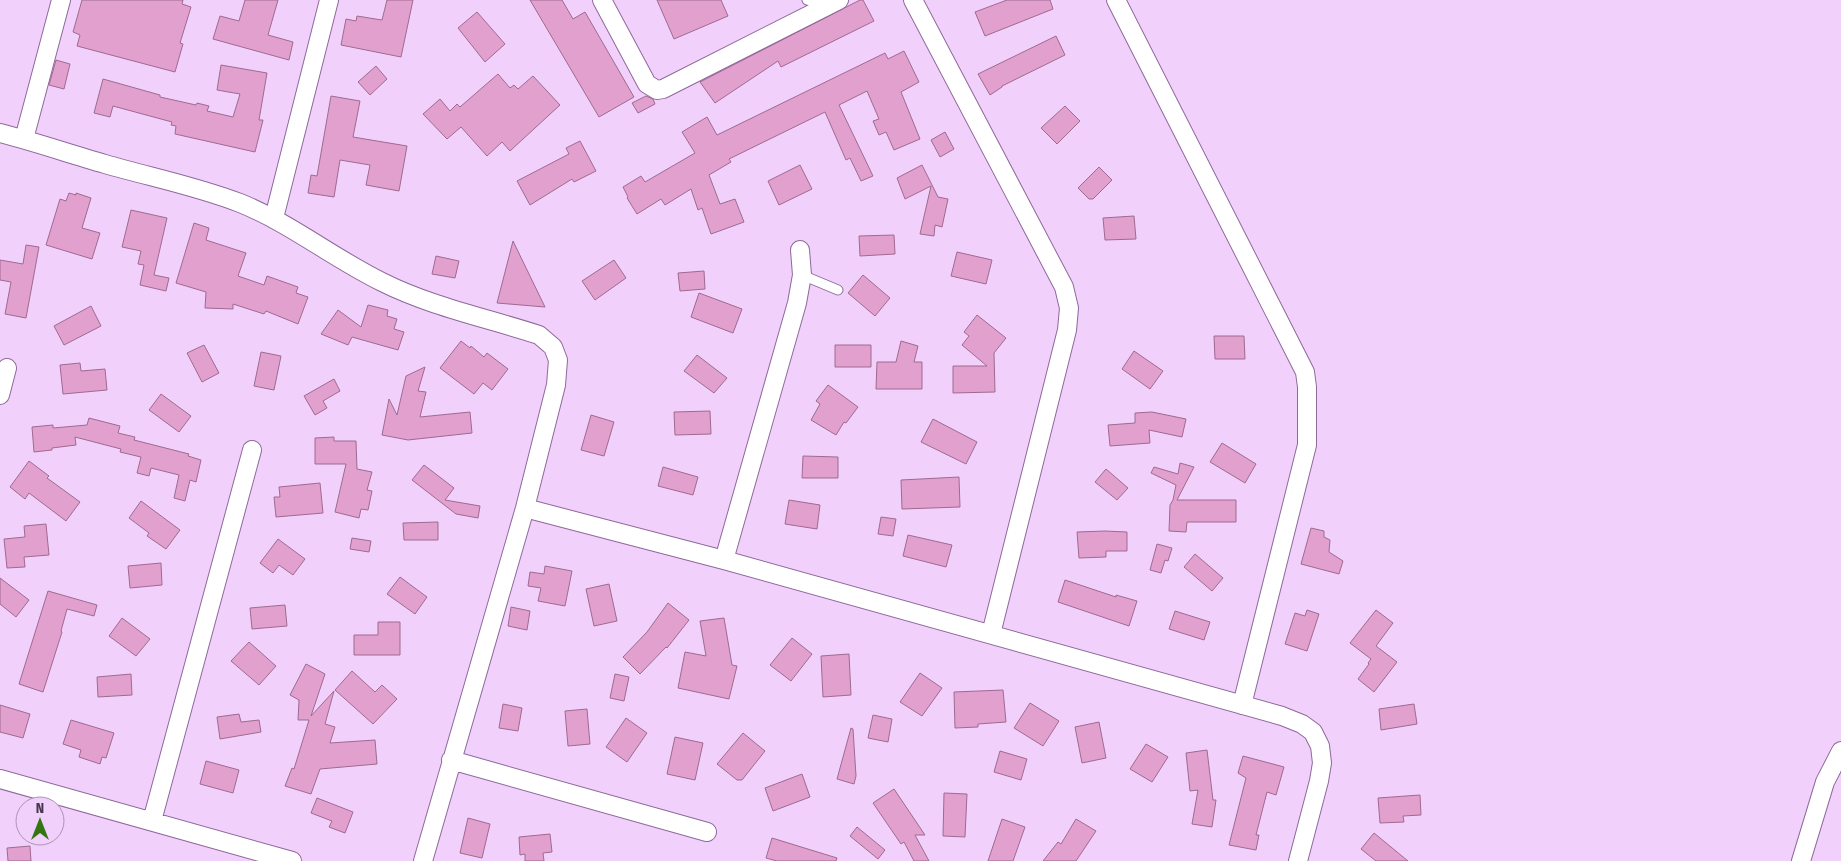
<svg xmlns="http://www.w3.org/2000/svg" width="1841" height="861" viewBox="0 0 1841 861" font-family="'Fira Sans Condensed',sans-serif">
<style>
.building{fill:#e1a0ce;stroke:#9f6a90}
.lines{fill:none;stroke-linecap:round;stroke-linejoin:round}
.service-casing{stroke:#8e699a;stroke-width:11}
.minor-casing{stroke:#8e699a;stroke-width:20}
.service{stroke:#fff;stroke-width:9}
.minor{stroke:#fff;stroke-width:18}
</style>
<rect width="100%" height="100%" fill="#f1d1fc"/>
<path class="building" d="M82,0H183L182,4L191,7L180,43L183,44L175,72L77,46L80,35L73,32Z
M245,0H278L268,35L293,42L289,60L213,39L220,16L239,21Z
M387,0H413L401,57L341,45L346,19L356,21L357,16L382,20Z
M530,0H562L573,19L585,12L634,97L599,117Z
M657,0H721L728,16L674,39Z
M860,0H863L874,21L781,67L778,61L715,103L700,82Z
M1007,0H1050L1053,9L985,36L975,12Z
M477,12L505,44L485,62L458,28Z
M1056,36L1065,55L1002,86V87L990,95L978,74Z
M904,51L919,82L901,92L920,139L894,150L886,132L879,135L873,121L879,119L867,91L839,105L873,176L861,181L850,158L846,160L825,112L729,159L731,162L709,175L720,204L735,199L744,222L711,234L702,208L698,210L691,189L665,205L661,199L637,214L627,198L628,197L623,187L641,176L645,182L695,153L682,132L707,117L717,135L885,53L888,59Z
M56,60L70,64L64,89L49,85Z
M221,65L267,73L259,120H263L255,152L175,134L176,126L171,125L172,122L113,106L110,117L94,113L103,79L160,95V97L196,105L197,103L209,106L207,111L233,117L240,94L217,90Z
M376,66L387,79L370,95L358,82Z
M498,74L510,88L514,85L518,89L533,76L560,105L510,151L502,142L487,156L461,127L447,139L423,114L440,99L450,111L457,104L460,107Z
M331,96L360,101L353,137L407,146L399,191L366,185L370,165L340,160L334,197L308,193L311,175L317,176Z
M646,96L653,99L655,104L638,113L632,103Z
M1065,106L1080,121L1057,144L1041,128Z
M945,132L954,149L940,157L931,140Z
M580,141L596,171L574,182L572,179L530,205L517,181L569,154L566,148Z
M800,165L812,189L779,205L768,181Z
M922,165L938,197L948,199L942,227L935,225L934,236L920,234L931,186L905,199L897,178Z
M1099,167L1112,180L1093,199H1089L1078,188Z
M69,193L76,195V193L91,198L82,228L100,233L92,259L46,245L60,199L66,201Z
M131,210L167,218L154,275L169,278L166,291L140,285L144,265L138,264L141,251L122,247Z
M1134,216L1136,239L1105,240L1103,218Z
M194,223L209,228L206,240L246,253L238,276L264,285L267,276L298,287L296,293L308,297L298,324L266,311L264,314L233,304V309L205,308L206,292L176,283Z
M894,235L895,254L860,256L859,236Z
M513,241L545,307L497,303Z
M26,245L39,247L26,318L5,314L11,282L0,280V260L23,264Z
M957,252L992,260L986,284L951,276Z
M436,256L459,261L455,278L432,274Z
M614,260L626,278L595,300L582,281Z
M704,271L705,289L680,291L678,273Z
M863,275L890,298L875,316L848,293Z
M699,293L742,309L733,333L691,317Z
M368,305L388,310L387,316L397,319L394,329L404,332L398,350L352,337L348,345L321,334L338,310L361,327Z
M91,306L101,326L64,345L54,326Z
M977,315L1006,338L994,353L995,392L953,393V366H987L962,345L969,336L964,332Z
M1214,336H1244L1245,359H1215Z
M461,341L470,348L471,346L484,357L487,353L508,369L492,390L483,383L474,394L440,368Z
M901,341L918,346L914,362H922V389H876L877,362H896Z
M204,345L219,373L202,382L187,353Z
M835,345H871V367H835Z
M1134,351L1163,371L1150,389L1122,369Z
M261,352L281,356L274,390L254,386Z
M697,355L727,378L714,393L684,371Z
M80,363L81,371L105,369L107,390L63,394L60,365Z
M425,367L418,391L426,392L420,417L470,412L472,433L408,440L382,435L389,399L397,415L406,376Z
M334,379L340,391L323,401L327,408L315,415L304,396Z
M828,385L858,407L846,423L844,422L836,435L811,420L820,404L816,401Z
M161,394L191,416L179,432L149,410Z
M710,411L711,434L675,435L674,412Z
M1152,412L1186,419L1182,437L1149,430L1150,443L1110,446L1108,425L1135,423V413Z
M591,415L614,422L604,456L581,450Z
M89,418L120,426L118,433L135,437L134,440L189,454L188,456L201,460L196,482L190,480L185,501L174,498L179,475L151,468L149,476L137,473L141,457L120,452L121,449L75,437L76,445L52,448V450L34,452L32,427L53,425V428L87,425Z
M933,419L977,442L966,464L921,442Z
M334,437V441H356L357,469L372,472L367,490L372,491L368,510L361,509L359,518L335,512L346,464H315V438Z
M1222,443L1256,464L1245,483L1210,462Z
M803,456L838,457V478H802Z
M29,461L49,476L47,478L80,502L66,521L29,493L25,499L10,487Z
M1180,463L1194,467L1177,500H1236V522H1187L1186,532L1169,531L1170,505L1173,500L1176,485L1151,473L1154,467L1178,474Z
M424,465L454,488L445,500L480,506L478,518L456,514L412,480Z
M663,467L698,477L693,495L658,486Z
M1106,469L1128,488L1117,500L1095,482Z
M959,477L960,507L902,509L901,480Z
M320,483L323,513L276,517L274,497H280L279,487Z
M789,500L820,505L817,529L785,524Z
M141,501L180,530L166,549L147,536L149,533L129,518Z
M881,517L896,519L893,536L878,534Z
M438,522V540H404L403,523Z
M46,524L49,555L24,557L25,567L7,568L4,539L25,537L24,526Z
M1311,528L1324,531V537L1330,540L1329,552L1343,561L1339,574L1301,564Z
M1105,531L1127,532V551H1106V557L1079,558L1077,532Z
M908,535L952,545L946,567L903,556Z
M352,538L371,541L369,552L350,549Z
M278,539L305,559L293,575L279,565L273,573L260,563Z
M1157,544L1172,548L1168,561L1165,560L1161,573L1150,570Z
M1195,554L1223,578L1212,591L1184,567Z
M161,563L162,585L130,588L128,566Z
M545,566L572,571L565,606L538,601L541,588L528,586L530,572L544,574Z
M400,577L427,597L415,614L387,594Z
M0,578L29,600L16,617L0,604Z
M1065,580L1116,597V595L1137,601L1129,626L1058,602Z
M609,584L617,621L594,626L586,589Z
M48,591L97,605L94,616L67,609L61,631L62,632L43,692L19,684Z
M668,603L689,620L667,648L666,647L640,674L623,657L647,632Z
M285,605L287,626L252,629L250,608Z
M511,607L530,611L527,630L508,626Z
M1307,610L1319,614L1307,651L1285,644L1295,613L1305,616Z
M1376,610L1393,623L1376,646L1397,662L1374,692L1358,679L1369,664L1368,663L1371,659L1350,643Z
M1175,611L1210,622L1204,640L1169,629Z
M122,618L150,639L136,656L109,636Z
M724,618L732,665L737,666L729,699L678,688L685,652L706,656L700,621Z
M378,622H400V655H354V635H378Z
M792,638L812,654L791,681L770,665Z
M249,642L276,666L259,685L231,661Z
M849,654L851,695L823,697L821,656Z
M306,664L325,674L311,716L334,691L325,724L335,727L330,743L375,740L377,764L320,769L311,794L285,786L292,768L294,769L309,720H298L299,700L290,695Z
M352,671L375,692L382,685L397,699L373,724L335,690Z
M920,673L942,688L922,716L900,702Z
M131,674L132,695L98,697L97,677Z
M615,674L629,677L624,701L610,698Z
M1003,690L1006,722L978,724V727L955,728L954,692Z
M1030,703L1059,721L1043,746L1014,728Z
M503,704L522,708L518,731L499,728Z
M1414,704L1417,724L1381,730L1379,709Z
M0,705L30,714L23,738L0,732Z
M587,709L590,744L568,746L565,711Z
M239,714L241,722L259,720L261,732L220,739L217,717Z
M873,715L892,719L888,742L868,738Z
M626,718L647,733L627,762L606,747Z
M71,720L114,733L106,758L102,757L100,764L79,757L81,750L63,744Z
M1099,722L1106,758L1082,763L1075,727Z
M851,728L853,729L856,776L854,784L837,779Z
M743,733L765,751L742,780H737L717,764Z
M675,737L703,743L695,780L667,774Z
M1146,744L1168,757L1152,782L1130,769Z
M1207,750L1213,800H1216L1212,827L1192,824L1198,790L1190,791L1186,753Z
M1000,751L1027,759L1021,780L994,772Z
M1243,756L1284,767L1276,795L1267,792L1256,835H1259L1256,850L1229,845L1246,778L1238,773Z
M206,761L239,770L233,793L200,784Z
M802,774L810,797L773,811L765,788Z
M894,789L925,835H915L929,861H914L904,842L901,844L873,803Z
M944,793L967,794L965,837L943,836Z
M1420,795L1421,815L1403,816L1404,822L1380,823L1378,798Z
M317,798L353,812L345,833L329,827L332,821L311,813Z
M468,818L490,824L482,858L460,853Z
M1002,819L1025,827L1013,861H988Z
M1076,819L1096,831L1076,861H1043L1058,842L1061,844Z
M857,827L885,850L878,859L850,836Z
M1374,833L1408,861H1376L1361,849Z
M550,834L552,852L543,853L544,861H525V854L520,855L519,837Z
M772,838L837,858L836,861H777L766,858Z
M30,846L31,861H8L7,848Z"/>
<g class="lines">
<g class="service-casing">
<path id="service" d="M807,0L826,6
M802,275L838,290"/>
</g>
<g class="minor-casing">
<path id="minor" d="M602,0L647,84L657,90L663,89L839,0
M913,0L1064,287L1069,308L1067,330L991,634
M1116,0L1305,372L1307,387V445L1242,705
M0,133C35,142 70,154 105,164C150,177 196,186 240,203C290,223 333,258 382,282C432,307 487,318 539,335L553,347L558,360L556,385L525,508L423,861
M24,139L61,0
M274,218L329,0
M0,395L7,368
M525,508L724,560L1282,716L1302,724L1313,732L1320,746L1322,763L1319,781L1298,861
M724,560L797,303L802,275L800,250
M451,760L707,832
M0,779L292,861
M152,821L252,450
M1801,861L1825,782L1841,751"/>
</g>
<use href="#service" class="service"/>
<use href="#minor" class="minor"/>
</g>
<g transform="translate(40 821)"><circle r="24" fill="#f1d1fc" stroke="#ad93b5"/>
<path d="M0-4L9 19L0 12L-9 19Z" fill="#347511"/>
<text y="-8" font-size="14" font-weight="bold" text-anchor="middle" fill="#46364b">N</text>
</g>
</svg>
